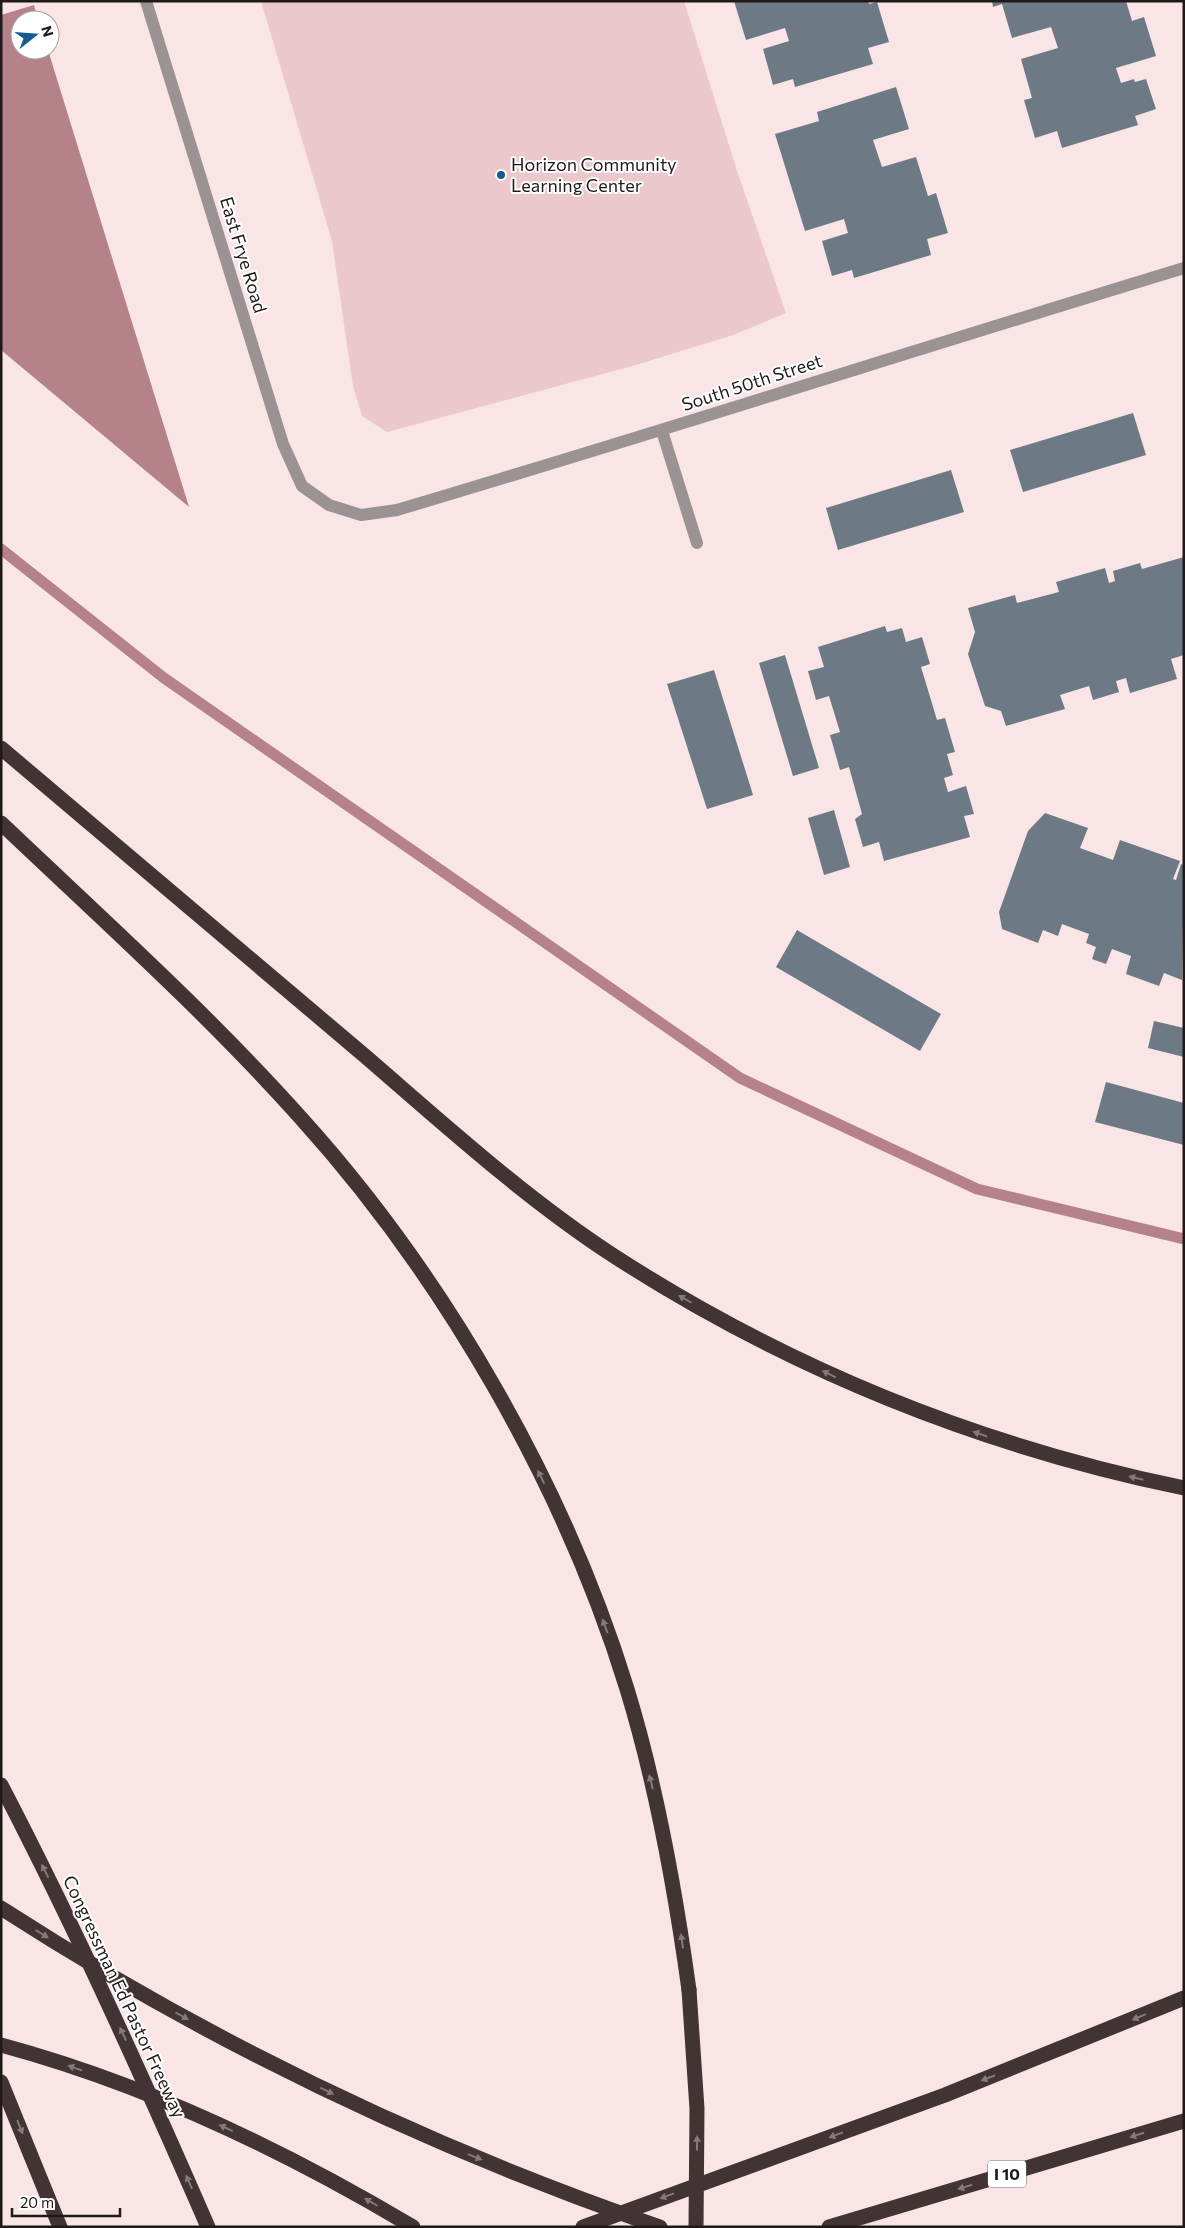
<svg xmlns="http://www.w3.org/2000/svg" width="1185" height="2228" viewBox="0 0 1185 2228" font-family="Commissioner,sans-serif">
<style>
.green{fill:#ebc8cc}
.water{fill:#b58289}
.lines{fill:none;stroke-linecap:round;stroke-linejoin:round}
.stream{stroke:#b58289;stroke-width:11}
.building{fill:#6d7a85}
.service{stroke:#9a9293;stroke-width:12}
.minor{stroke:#9a9293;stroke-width:12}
.motorway{stroke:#423335;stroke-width:15}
.motorway-bridge{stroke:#423335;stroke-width:15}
.oneway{fill:#847a7c}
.poi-dot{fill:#145d91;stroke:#fff;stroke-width:2}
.labels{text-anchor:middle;stroke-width:4;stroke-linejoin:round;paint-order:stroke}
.shield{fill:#fff;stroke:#635e5f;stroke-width:1}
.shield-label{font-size:16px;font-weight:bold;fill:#20191a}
.poi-label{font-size:18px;fill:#20191a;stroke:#fff;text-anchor:start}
.street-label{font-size:18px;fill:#20191a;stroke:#fff}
</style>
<rect width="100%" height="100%" fill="#f9e4e6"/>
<path class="green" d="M261,1H684L737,171L786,313L733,335L636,365L387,432L362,416L353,386L332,241Z"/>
<path class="water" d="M34,5L38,20H20V50H48L189,507L1,350V15Z"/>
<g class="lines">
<path class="stream" d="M1,549L164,678L740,1078L977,1189L1184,1239"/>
</g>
<path class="building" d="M734,1H868L869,4L877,2L889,42L868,48L873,64L795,87L793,79L773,85L763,49L789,41L785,28L746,40Z
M992,1H1126L1132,21L1144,17L1156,56L1116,68L1121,83L1134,79L1135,82L1146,79L1156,109L1135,116L1138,125L1062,148L1057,131L1035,138L1024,100L1032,98L1021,59L1058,48L1051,27L1012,38L1002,4L993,7Z
M896,87L909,129L873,140L882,167L916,157L928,196L936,193L948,233L927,239L931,255L854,278L852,270L832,276L822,241L848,233L844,219L805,231L775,134L819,121L817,112Z
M1133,413L1146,455L1023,492L1010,450Z
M951,470L964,512L838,550L826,508Z
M1184,557V655L1171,659L1177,679L1130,693L1126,678L1116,681L1119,692L1093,700L1089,686L1060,695L1065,709L1006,726L1001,711L985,706L968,654L975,632L968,608L1015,595L1017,603L1059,592L1056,582L1105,568L1109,583L1115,581L1113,571L1140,563L1142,569Z
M885,626L887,632L902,628L906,642L922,637L930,664L921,667L937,720L945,718L955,752L947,754L953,775L944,778L948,792L966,786L974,814L964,816L970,837L884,861L879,842L863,847L855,819L862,814L849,767L840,770L830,735L840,732L829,696L816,700L808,671L824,667L818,647Z
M785,655L819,768L793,776L759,663Z
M714,670L753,795L707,809L667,684Z
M834,810L850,867L824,875L808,818Z
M1045,813L1088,828L1080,848L1113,860L1120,840L1180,861L1173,879L1176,880L1181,864L1184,865L1182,980L1164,973L1159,986L1126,974L1131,956L1112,949L1106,964L1092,959L1096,947L1086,943L1089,934L1062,924L1058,936L1043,930L1038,943L1002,929L999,912L1028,831Z
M797,930L941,1014L920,1051L776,967Z
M1154,1021L1184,1028V1057L1148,1048Z
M1106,1082L1184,1103V1145L1095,1122Z"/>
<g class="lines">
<path class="service" d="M662,431L697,543"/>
<path class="minor" d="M146,1L283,444L302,486L329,505L361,515L397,510C660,432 921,348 1184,268"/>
<path class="motorway" d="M1,748C122,850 243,953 365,1056C445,1125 525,1198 614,1256C789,1369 980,1446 1184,1488
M1,823C102,919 207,1013 300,1117C443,1275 564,1484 627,1689C657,1787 675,1888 689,1990
M1,1785C76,1929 143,2078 208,2227
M1,2082L60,2227
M583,2227L945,2095L1184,1998
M829,2227L1184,2121"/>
<path class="motorway-bridge" d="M1,1908C207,2041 428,2147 660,2227
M689,1990L697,2109L696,2227
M1,2045C146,2084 284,2150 413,2227"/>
</g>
<defs><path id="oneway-solid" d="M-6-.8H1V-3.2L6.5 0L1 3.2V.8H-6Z" transform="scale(1.25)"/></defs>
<g class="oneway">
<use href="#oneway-solid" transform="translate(685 1299) rotate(-150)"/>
<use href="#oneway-solid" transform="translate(829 1374) rotate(-154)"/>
<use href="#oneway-solid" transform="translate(980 1434) rotate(-161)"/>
<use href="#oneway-solid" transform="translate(541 1477) rotate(-116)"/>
<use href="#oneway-solid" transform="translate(1136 1478) rotate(-167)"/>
<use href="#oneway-solid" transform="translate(605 1626) rotate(-110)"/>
<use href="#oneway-solid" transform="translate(651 1782) rotate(-104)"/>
<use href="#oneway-solid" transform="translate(45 1871) rotate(-117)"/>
<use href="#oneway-solid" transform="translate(42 1934) rotate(32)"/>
<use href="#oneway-solid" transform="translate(682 1941) rotate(-98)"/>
<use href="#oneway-solid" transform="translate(182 2016) rotate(29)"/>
<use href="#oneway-solid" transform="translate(1139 2017) rotate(157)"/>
<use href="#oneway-solid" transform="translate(123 2034) rotate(-115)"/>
<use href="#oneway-solid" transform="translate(75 2068) rotate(-161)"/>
<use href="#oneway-solid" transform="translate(988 2078) rotate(159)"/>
<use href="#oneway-solid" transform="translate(327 2091) rotate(26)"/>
<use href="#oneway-solid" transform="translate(20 2127) rotate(68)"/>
<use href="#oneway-solid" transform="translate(226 2128) rotate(-155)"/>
<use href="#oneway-solid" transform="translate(836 2135) rotate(160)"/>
<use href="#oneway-solid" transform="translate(1137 2135) rotate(163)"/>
<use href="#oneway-solid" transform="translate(697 2143) rotate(-90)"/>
<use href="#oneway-solid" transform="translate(475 2157) rotate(22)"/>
<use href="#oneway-solid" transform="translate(189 2182) rotate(-114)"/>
<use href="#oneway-solid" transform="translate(965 2187) rotate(163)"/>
<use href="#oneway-solid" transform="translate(667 2196) rotate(160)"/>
<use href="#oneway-solid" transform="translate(371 2202) rotate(-150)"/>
</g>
<circle class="poi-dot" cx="501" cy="175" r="5"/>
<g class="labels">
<rect class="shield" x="988" y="2160.5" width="38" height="27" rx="4"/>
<g class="shield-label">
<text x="1007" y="2180">I 10</text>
</g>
<g class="poi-label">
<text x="511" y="171">Horizon Community<tspan x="511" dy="21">Learning Center</tspan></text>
</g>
<g class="street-label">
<text transform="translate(243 255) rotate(73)" y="6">East Frye Road</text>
<text transform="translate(752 383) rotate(-18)" y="6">South 50th Street</text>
<text transform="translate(124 1997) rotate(65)" y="6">Congressman Ed Pastor Freeway</text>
</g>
</g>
<rect width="1185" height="2228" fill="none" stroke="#20191a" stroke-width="5"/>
<g transform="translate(35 35) rotate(73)"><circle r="24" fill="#ffffff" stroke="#a6a3a3"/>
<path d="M0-4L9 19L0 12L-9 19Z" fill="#145d91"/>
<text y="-8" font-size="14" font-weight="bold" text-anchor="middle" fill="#20191a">N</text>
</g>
<path d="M12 2208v8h108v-8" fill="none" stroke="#20191a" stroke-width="2.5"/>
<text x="20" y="2208" font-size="15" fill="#20191a" stroke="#ffffff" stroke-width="4" paint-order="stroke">20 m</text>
</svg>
